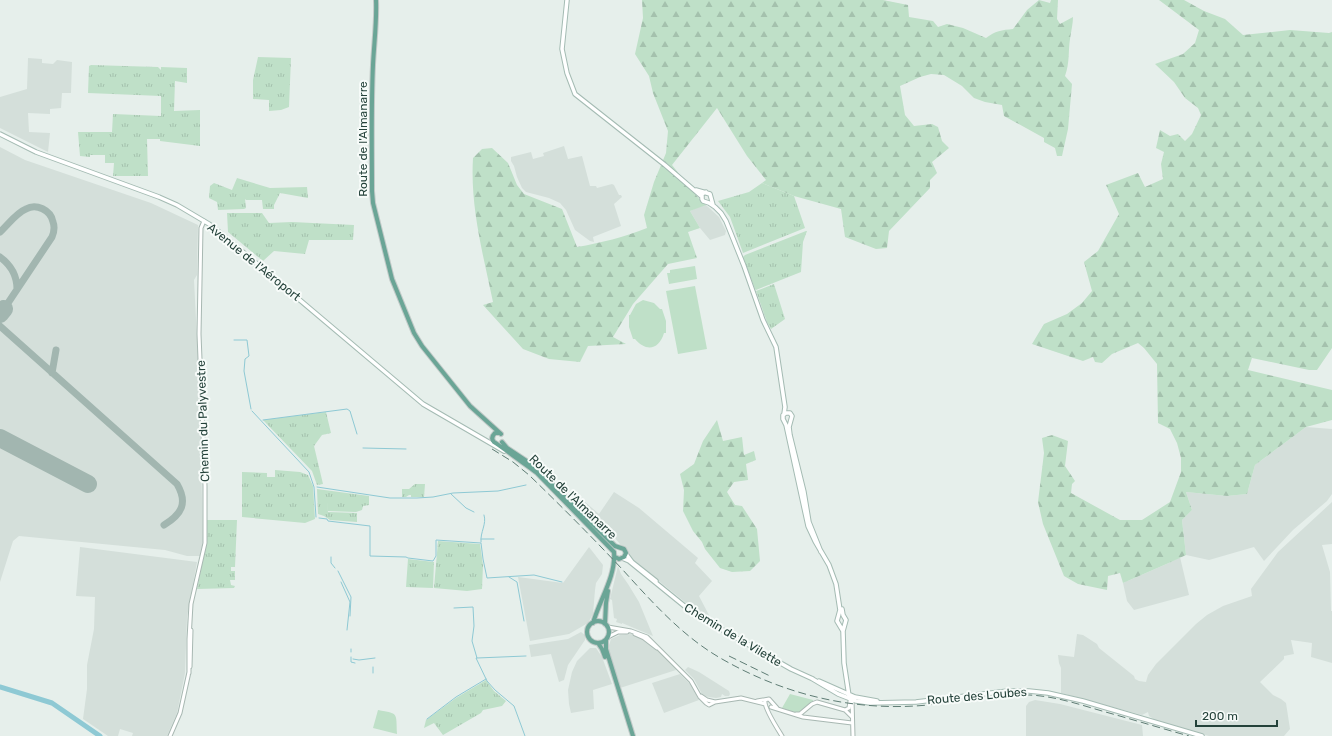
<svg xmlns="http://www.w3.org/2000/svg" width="1332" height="736" viewBox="0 0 1332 736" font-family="Rubik,sans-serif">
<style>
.built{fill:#d4dfda}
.grass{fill:url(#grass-tufts)}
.forest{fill:url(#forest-firs)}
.garden{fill:#bfe0c8}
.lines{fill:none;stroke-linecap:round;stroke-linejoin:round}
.stream{stroke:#8ec9d4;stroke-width:1}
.river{stroke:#8ec9d4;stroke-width:5}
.taxiway{stroke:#a2b6b0;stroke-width:7}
.runway{stroke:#a2b6b0;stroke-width:18}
.tertiary-casing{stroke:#a8b8b2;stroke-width:5}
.secondary-casing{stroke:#a4bbb3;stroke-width:5.5}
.primary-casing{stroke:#c2cac8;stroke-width:6}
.tertiary{stroke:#fff;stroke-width:3}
.secondary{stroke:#fff;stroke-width:3.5}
.primary{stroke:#6aa596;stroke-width:4}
.rail{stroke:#5f7d75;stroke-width:1;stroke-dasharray:8 4;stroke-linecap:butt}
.labels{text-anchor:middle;stroke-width:4;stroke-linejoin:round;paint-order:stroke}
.street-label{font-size:12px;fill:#24423a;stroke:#f7fbf9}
</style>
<defs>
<pattern id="grass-tufts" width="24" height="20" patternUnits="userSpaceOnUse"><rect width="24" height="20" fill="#bfe0c8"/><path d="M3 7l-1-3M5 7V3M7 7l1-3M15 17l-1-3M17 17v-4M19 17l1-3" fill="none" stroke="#a4c1ad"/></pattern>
<pattern id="forest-firs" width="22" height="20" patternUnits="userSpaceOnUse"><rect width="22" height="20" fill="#bfe0c8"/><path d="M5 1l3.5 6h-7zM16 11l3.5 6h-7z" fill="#a4c1ad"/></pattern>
</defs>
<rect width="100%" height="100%" fill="#e6efeb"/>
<path class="built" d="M28,58L42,59V63L53,64L57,60L72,62L71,93H62L61,108L50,109V114L28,113L29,132L50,133L48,152L0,128V97L27,89Z
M564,146L568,159L582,156L590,186H596L597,188L612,184L614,185L619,195H621L622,197L614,204L621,226L593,237L594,242L590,241L575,230L566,210L560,203L549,198L526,192L522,188L517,177L514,166L511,161V157L531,152L533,159L544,156L543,153Z
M0,147L25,160L151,203L198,225L197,275L194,280L199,378L203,542L200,556H187L165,550L19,536L13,541L0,582Z
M703,205H706L719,217L726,231L725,235L710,240L700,228L690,211Z
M1306,427L1332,429V494L1327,501L1293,530L1264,561L1254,547L1209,560L1186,555L1182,520L1192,510L1186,492L1227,496L1247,494L1255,465Z
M614,492L639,508L698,558L695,563L712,581L699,596L711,619L686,603L633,560L615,538L571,501L577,495L599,514Z
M1332,502V544L1322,545L1330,572L1331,611H1332V663L1311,657L1312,643L1291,640L1294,654L1284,656V659L1260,682L1273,695L1281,699L1286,703L1290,729L1284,736H1209L1155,720L1149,716L1148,712L1142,715L1061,693V668L1059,663L1058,655L1074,657L1077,634L1083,635L1097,644L1099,648L1134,676L1135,679L1139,681L1146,682L1148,675L1156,664L1196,624L1207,615L1223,606L1252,596L1251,589L1278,552Z
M80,547L197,562L187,617L185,673L177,713L167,736H132L133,733L120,729L118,736H108L83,719L87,689V665L94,629L95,597L76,596Z
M589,547L603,565L602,574L596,583L595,590L593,614L588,623L569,634L530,641L518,577L563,583Z
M1180,557L1189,595L1134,610L1127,601L1123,583L1171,562Z
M618,566L621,574L628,584L639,602L653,636L622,623V624L616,622L617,619L614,618L612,600L610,599Z
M581,632L585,635V640L568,665L564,680L559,682L551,654L531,657L529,645L568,639Z
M632,634L643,638L662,654L675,667L676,670L620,688L609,656V645L611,639L620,635Z
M590,648H596L602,657L612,684L593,690L594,709L571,713L569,704L568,690L572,672L577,661Z
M688,667L699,672L729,691L730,694L729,696H725L722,694L721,697L716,698L703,696L694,679L685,670Z
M680,674L690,684L699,700L664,713L652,683Z
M1035,700L1060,704L1142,725L1143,736H1026V706L1029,702Z"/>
<path class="grass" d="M258,57L291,58L289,107L281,110L269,111V100L253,99V80Z
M91,65L158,67L161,70V67L187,68V83L175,81L174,111L200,110V146L160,141V139H147L148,176H113L114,163H105V155H90V157L80,156L78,132H112L113,114L161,116V93V96L88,93L89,66Z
M237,178L270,188L307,187L308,198L280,193L274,205V209H263L262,200H246L245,199L246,208L244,209L218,210L217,202L209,198L210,186L214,183L232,190Z
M762,183L794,196L805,228L743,253L730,217L718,201L749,192Z
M227,213H262L269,223L292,222L354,225L353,240H309L305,254L274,251L263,261L228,232Z
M806,231H807L803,242L801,272L756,290L755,289L743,257L745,255Z
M774,284L785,319L771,329L767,322L756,291Z
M326,412L331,433L322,435L314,446L323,484L317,485L312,471L263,420Z
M275,470L300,472L308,475L313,486L315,519L305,523L242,517V472L267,473V477H275Z
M415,484H425L424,497H411V495H409L406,497H402V489H409Z
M317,489L369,496V505L363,506L362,510L356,512L328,511L327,500L328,512L357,513V522L330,520L324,516L318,514Z
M206,520H237L235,567H231V571H235V580H230L231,585L235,586L234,588L197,589L206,544Z
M438,541L480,544L483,565L482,589L467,591L434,588Z
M408,559L434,562L433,588L406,587Z
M486,680L494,691L506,701L502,706L483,710L481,713L443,735L434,723L424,728L426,720L456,698Z"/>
<path class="forest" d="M642,0H883L908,5L909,17L933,21L938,27L947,24L963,28L986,38C995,31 1002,30 1013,29L1027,10L1039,0L1050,3L1051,0H1058L1057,19L1060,24L1073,17C1073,24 1071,31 1070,39C1068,52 1070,62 1065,76L1072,84L1068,129L1062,156H1057L1055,148L1044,142V138L1004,116L1002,105L985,102L974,98L962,86L944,75L931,74L920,77L900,86L905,115L914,126L932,124L938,127L942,141L949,148L932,162L937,173L930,180V188L889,231L887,248L876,249L845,237L841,209L794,196L762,183L766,180L747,156L717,108L672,165L700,200L706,205L690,211L700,228L688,232L697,258L668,264L633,304L613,337L626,344L588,346L580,362L549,359L523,349L483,305L493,302C483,254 470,207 473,158L482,149L492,148L508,163L517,185L524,194L562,209L577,247C601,243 624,237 647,228L644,215L654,182L666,153L668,131L653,93L649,76L635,54L643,18Z
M1159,0H1184L1204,11L1225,19L1243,35L1290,30L1329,33L1332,32V348L1317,370H1309L1252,358L1248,370L1332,390V420L1306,427L1255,465L1247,494L1227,496L1186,492L1192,510L1182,520L1186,555L1171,562L1123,583L1120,573L1108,576L1107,590L1078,584L1064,576L1043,524L1038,502L1044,453L1042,438L1052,435L1068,441L1065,466L1075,481L1072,484L1071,493L1120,520H1142L1170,502L1181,472V458L1177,443L1170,429L1158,423L1157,364L1144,348L1138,343L1112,354L1102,363L1095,362L1093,357L1083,361L1032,344L1044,324L1067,314L1082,303L1092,291L1084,262L1098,251L1119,214L1106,185L1138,173L1145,187L1163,179L1161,164L1164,152L1156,148L1160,130L1170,136L1178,134L1185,141L1192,134L1201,115L1198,108L1185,98L1174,82L1155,64L1183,54L1195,43L1199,30Z
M717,420L723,441L742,437L744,455L754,451L756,460L746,464L748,480L734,482L727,492L735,505L742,506L757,529L760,561L750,571L732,572L720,568L705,549L702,542L693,531L683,511L684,490L680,474L694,464L703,441Z"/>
<path class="garden" d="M695,266L697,279L669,284L667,273H670V270Z
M695,286L707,349L678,354L666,291Z
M643,300L654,303L660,309H662L666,321V333H664C659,350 646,352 635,339H633L629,327V315H630L636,304Z
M790,694L813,700V702L797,713L782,708Z
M378,710C399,714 396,712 397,734L373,728Z"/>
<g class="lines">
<path class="stream" d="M234,340H247L249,356L245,359L244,371L251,409
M252,411L309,472L314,487L316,517
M263,420L347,409L350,411L357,434
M363,448L406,449
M317,487L390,498H417L433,497L453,493L498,491L526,485
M451,494L466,508L474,512
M319,518L327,519L328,521L370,526V556L406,557L408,558L433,561L436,556V540L481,543L483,559L487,578L534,575L562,582
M481,539H494
M481,542C480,532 487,524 484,515
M331,557V563L335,568
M338,571L351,597L350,616
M509,577L517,582L524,621
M341,582L350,602L347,630
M454,608L473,607L474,626L472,641L477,658H476L487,681L495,690L514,706L525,736
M351,652V649
M351,657V662L355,663
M477,658L526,656
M353,659L359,660L375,658
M373,667V673
M427,719L456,697L486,679"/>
<path class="river" d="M0,687L52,703L100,736"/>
<path class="taxiway" d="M0,232C8,225 16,213 26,209C36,203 51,210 53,222C55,227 54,232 52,237L4,309
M0,257C11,265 17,275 17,289
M0,326L177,484C188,503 182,514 164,525
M52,373L56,350"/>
<path class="runway" d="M0,314L4,309
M0,438L88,484"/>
<g class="tertiary-casing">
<path id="tertiary" d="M608,627L631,631L647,637L691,681L700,697L706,703
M635,634L644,638L657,648
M608,637L618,632H627
M190,667L191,630
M189,673V639L191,604L205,543V486L199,334L201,228L204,221
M701,696L707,700L715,702
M852,699L853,736
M757,701L769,699L777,708
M765,701C764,708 777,728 782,736
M706,703L709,705L715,702L741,698L765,704
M771,707L803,717L852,723
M845,710L849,708L850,701
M796,714H800L812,704L817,702L845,710L852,717
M170,736L180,713L189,672"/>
</g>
<g class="secondary-casing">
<path id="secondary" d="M567,0L562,49L567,73L575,94L665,165L701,196
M0,134L36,152L159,197L177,205L209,224L224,236L423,404L504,451
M696,190L710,194L713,205
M706,192L702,194V199L703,201L709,203L715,207L721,213L726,221L744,266L763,320L776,347L785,407L784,414
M821,552L809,522L804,492L790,435L789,427L792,416L790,413H786L783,415V419L786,425L808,526L815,541L829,565L836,584L840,610L837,621L843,631
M626,554L632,562L656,581
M622,558L629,561L693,613L791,669L813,679
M842,609L843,615L846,620L843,631L844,663L849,696
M811,678L838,694L856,701L870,703L916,702L1008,691H1029L1048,693L1083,701L1202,736
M819,681L855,697L877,701"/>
</g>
<g class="primary-casing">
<path id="primary" d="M376,0C377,22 374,43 373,65C371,107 372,149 372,191L373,203L392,279L414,333L422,346L470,406L501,434
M499,433H495C492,436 491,439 494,442C499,445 502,448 507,451C517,459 527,465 537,473L614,552C616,576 600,599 593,623
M502,442L507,448L534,466L615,546L624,549L626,553L624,557L619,559L615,557
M587 632a11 11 0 1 1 22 0a11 11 0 1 1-22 0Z
M605,624L606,603L608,591
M606,640V649L633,736
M598,643L602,649L605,657"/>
</g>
<use href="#tertiary" class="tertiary"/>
<use href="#secondary" class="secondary"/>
<use href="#primary" class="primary"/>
<path class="rail" d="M492,449L513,462L529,475C561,506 592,537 622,569C652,602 683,637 722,659C785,695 855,712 928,705C962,701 995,693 1029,695C1054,696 1078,704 1102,711C1131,719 1160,728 1189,736
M729,656L772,677"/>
</g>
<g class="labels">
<g class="street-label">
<text transform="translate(363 139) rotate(-90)" y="4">Route de l'Almanarre</text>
<text transform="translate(254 262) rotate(39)" y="4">Avenue de l'Aéroport</text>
<text transform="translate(203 421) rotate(-92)" y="4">Chemin du Palyvestre</text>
<text transform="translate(573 497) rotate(44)" y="4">Route de l'Almanarre</text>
<text transform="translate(733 635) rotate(31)" y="4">Chemin de la Vilette</text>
<text transform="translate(977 696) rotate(-5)" y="4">Route des Loubes</text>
</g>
</g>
<path d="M1196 720v6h81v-6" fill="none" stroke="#24423a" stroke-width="2"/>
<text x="1202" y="720" font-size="12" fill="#24423a" stroke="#f7fbf9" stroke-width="3" paint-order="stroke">200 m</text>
</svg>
